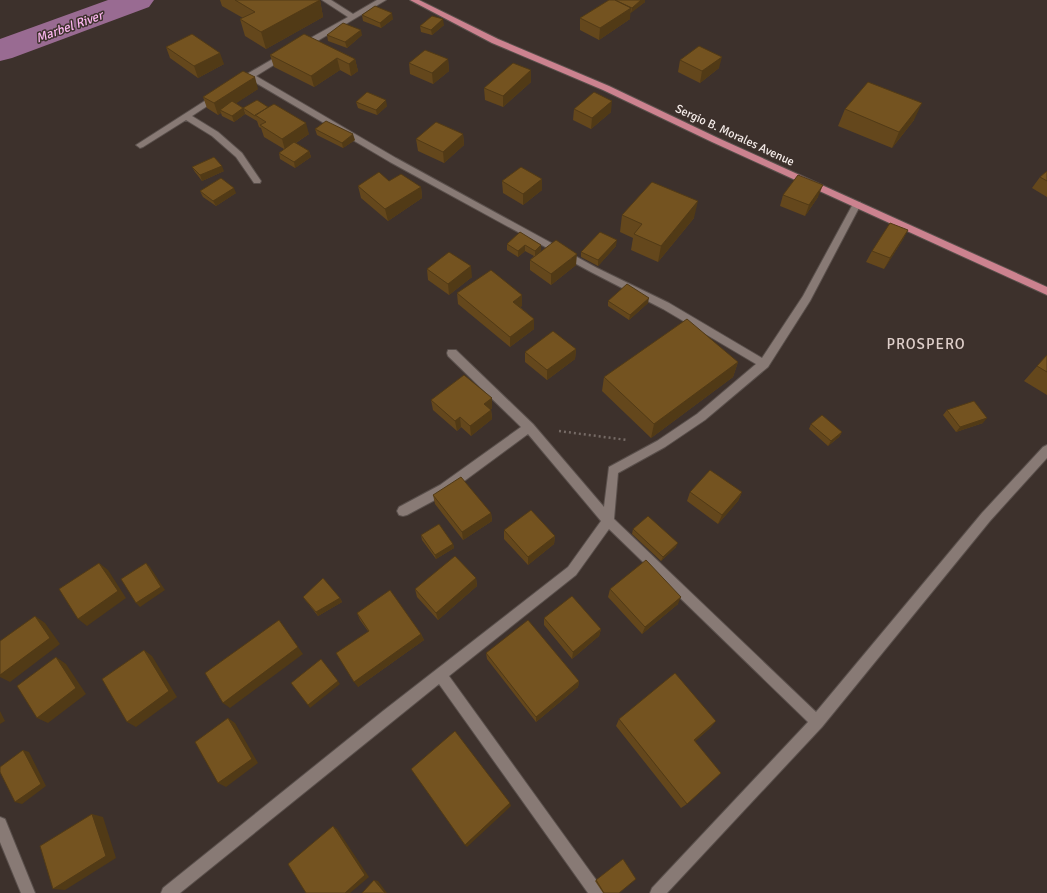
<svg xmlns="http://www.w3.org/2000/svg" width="1047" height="893" viewBox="0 0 1047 893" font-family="Signika,sans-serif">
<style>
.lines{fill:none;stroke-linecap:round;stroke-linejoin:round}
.river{fill:#996b92;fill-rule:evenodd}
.minor-casing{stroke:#594f4b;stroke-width:2}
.primary-casing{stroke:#594f4b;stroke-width:2}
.path{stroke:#756a65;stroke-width:2.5;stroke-dasharray:2 3;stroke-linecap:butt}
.minor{fill:#887a75;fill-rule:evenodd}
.primary{fill:#cc828f;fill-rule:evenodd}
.wall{fill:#64471c}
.shaded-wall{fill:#513a16}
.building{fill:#745320;stroke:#513a16}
.labels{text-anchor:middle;stroke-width:3;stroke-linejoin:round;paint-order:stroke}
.far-street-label{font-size:12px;fill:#f4ebe8;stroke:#3d312c}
.far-water-label{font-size:13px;font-style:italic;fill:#fcb6f0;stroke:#3d312c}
.neighbourhood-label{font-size:15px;letter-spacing:1px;fill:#dfcfca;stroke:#3d312c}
</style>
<rect width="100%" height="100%" fill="#3d312c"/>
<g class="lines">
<path class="river" d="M108,0H154L149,7L12,58L0,61V39Z"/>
<g class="minor-casing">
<path id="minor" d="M322,0H331L353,14L377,0H386L304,49H298V45L348,17Z
M283,53H289L290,55L256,76L396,158L597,268L669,303L762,358L803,296L854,202H860L861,204L810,301L768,367L705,420L665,447L618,473L614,519L816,712L982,513L1043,447L1047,445V458L990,521L822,727L667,893H650L652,888L808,722L609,529L576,575L449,676L602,888L604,893H588L439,684L180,893H161L163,888L383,711L568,567L601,521L528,434L448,493L407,515L403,516L399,515L397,511L399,507L440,485L521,427L448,356L447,353L448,350H456L533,424L604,507L609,467L657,441L697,414L756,364L663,309L591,272L390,162L251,80L246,81L242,79L247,74Z
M214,95H217L221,97L192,116L218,132L242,153L261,181L260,183H254L236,157L212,136L186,120L143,147L140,148L136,145Z
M0,817L5,819L35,893H21L0,842Z"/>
</g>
<g class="primary-casing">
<path id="primary" d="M410,0H419L498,39L609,86L718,138L1047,287V295L712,142L603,90L492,43Z"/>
</g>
<path class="path" d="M559,431L627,440"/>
<use href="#minor" class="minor"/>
<use href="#primary" class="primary"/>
</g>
<path class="wall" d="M220,0H320L323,17L266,49L245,36L240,19L243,18L222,6Z
M609,0H645V2L630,13V19L599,40L580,30V18Z
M362,15L393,19L381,28L363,21Z
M444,25L432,35L421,32L420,26Z
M327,35H362L347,48L328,41Z
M166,47L224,64L198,78L170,58Z
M270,55L355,59L358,71L351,76L340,70L314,87L274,67Z
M448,59L449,71L433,84L410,74L409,63Z
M680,60L719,68L700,83L678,72Z
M531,70V82L503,107L485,100L484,88Z
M258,89L236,103L245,114L234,122L222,116L221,113L218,115L207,108L203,97Z
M356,102L387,106L377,115L358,108Z
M268,107L309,134L296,143L309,151L311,157L295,168L280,159L279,153L284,149L264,137L261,128L259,127L257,121L245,114L243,108Z
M574,109L611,112L591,129L573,120Z
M845,109L914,120L892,148L838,126Z
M315,129L355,140L343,148L317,135Z
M463,134L464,145L444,163L418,151L416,139Z
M192,167L224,171L202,181L195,172Z
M1047,171V197L1032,188L1040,177Z
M389,181L421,187L422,198L388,221L361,198L358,186Z
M502,181L542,190L523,205L503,193Z
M200,191L236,193L216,206L203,197Z
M783,195L818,197L805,216L780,206Z
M622,215L694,218L658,262L631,250L633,238L620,232Z
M908,230L902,241L884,269L866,262L872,251Z
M520,232L541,250L535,256L576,265L551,285L530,270V260L534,256L525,251L518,257L507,250V244Z
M616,246L598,266L581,257V252Z
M427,269L472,277L449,295L428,280Z
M457,293L522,306L520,307L534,319V329L510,347L458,304Z
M608,301L648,303L629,320L608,306Z
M576,349L575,359L547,380L525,362V352Z
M1047,355V395L1024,381Z
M738,362L733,377L651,438L602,391L604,377Z
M492,398V408L491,409L492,419L471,436L461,427L457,431L433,410L431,400Z
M947,410L983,423L956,432L943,415Z
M811,424L842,432L839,437L828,446L809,429Z
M690,492H742L738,501L718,524L687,501Z
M433,495L491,513L492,521L463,540L435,504Z
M633,529L676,547L661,561L632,534Z
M504,530L555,536L554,544L528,565L504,539Z
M421,535L453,544L454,548L436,559L422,540Z
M476,578L477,586L438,620L417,597L415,589Z
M610,589L678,604L642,634L608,597Z
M303,597L340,598L342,602L318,616Z
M357,613L421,634L424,640L358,687L368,631L360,620Z
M544,618L601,629L599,636L572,659L544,625Z
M486,653L579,681L578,687L536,722L487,659Z
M619,719L716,721L710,728L695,741L687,804L681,808L616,726Z
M623,859L619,893H603L595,881Z"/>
<path class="shaded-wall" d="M320,0L323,17L266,49L261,32Z
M641,0H645V2L631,13L632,8Z
M631,8L630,19L599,40L600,28Z
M392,13L393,19L381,28L380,23Z
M443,19L444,25L432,35L431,30Z
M361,30L362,35L347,48L345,42Z
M220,53L224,64L198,78L194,66Z
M722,57L719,68L700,83L702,71Z
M337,58L340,70L314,87L311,76Z
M355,59L358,71L351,76L349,64Z
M448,59L449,71L433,84L432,73Z
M531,70V82L503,107V96Z
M255,77L258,89L223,112L220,110L221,113L218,115L214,103Z
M386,100L387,106L377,115L376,110Z
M612,101L611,112L591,129L592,118Z
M922,103L914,120L892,148L899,132Z
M243,108L245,114L234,122L232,116Z
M306,123L309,134L285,150L282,139Z
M353,134L355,140L343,148L342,143Z
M463,134L464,145L444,163L443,152Z
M309,151L311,157L295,168L294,162Z
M222,166L224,171L202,181L200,175Z
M542,179V190L523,205V194Z
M823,185L818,197L805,216L809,205Z
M421,187L422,198L388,221L385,209Z
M234,188L236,193L216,206L213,201Z
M698,201L694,218L658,262L661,246Z
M908,230L902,241L884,269L890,258Z
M617,240L616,246L598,266V260Z
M525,245V251L518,257V251Z
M541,245V250L535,256V251Z
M577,254L576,265L551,285V274Z
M471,266L472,277L449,295L448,284Z
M522,295V306L514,312L513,302Z
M649,298L648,303L629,320L630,315Z
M534,319V329L510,347V337Z
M576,349L575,359L547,380V370Z
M738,362L733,377L651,438L654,424Z
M492,398V408L485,414L484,404Z
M491,410L492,419L471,436L470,426Z
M460,417L461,427L457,431L455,421Z
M987,418L983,423L956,432L960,427Z
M842,432L839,437L828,446L831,441Z
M742,492L738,501L718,524L722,515Z
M491,513L492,521L463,540L462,532Z
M555,536L554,544L528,565V557Z
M678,543L676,547L661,561L663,557Z
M453,544L454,548L436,559L435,555Z
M99,563L108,570L126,598L87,626L78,619Z
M146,563L150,567L165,590L140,607L136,603Z
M476,578L477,586L438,620L436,613Z
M681,597L678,604L642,634L645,627Z
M340,598L342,602L318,616L316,612Z
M35,616L45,623L60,644L10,682L0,677V675Z
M279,620L303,654L230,708L223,703Z
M601,629L599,636L572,659L573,652Z
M421,634L424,640L358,687L354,682Z
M144,650L152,656L177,697L136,727L127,722Z
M56,657L66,664L86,694L48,723L37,718Z
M338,681L340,684L310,708L308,705Z
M579,681L578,687L536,722V717Z
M0,711L5,721L0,724Z
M228,718L235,723L258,763L226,787L218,783Z
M716,721L710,728L689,747L694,740Z
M23,750L29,752L46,786L22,804L15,802Z
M510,803L511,806L467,847L465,845Z
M92,814L103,817L116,858L65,890L53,889Z
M333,826L337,829L369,877L350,893H345Z
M374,880L378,881L387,893H385Z"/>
<path class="building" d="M235,0H320L261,32L240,19L255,12Z
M609,0H615L631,8L600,28L580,18Z
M615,0H641L632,8Z
M375,6L392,13L380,23L362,15Z
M432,16L443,19L431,30L420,26Z
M343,23L361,30L345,42L327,35Z
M192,34L220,53L194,66L166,47Z
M304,34L355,59L349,64L337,58L311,76L270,55Z
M699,46L722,57L702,71L680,60Z
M425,50L448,59L432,73L409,63Z
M513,63L531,70L503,96L484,88Z
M243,71L255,77L214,103L203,97Z
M868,82L922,103L899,132L845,109Z
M367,92L386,100L376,110L356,102Z
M594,92L612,101L592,118L574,109Z
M257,100L268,107L255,116L243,108Z
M232,101L243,108L232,116L220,110Z
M274,104L306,123L282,139L260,125L266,122L255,115Z
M326,121L353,134L342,143L315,129Z
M436,122L463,134L443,152L416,139Z
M294,142L309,151L294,162L279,153Z
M214,157L222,166L200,175L192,167Z
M521,167L542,179L523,194L502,181Z
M1047,171V181L1040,177Z
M379,172L389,181L401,174L421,187L385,209L358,186Z
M798,175L823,185L809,205L783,195Z
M221,178L234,188L213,201L200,191Z
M652,182L698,201L661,246L634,234L642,224L622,215Z
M890,223L908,230L890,258L872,251Z
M520,232L541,245L535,251L525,245L518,251L507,244Z
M600,232L617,240L598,260L581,252Z
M556,240L577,254L551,274L530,260Z
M449,252L471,266L448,284L427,269Z
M491,270L522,295L513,302L534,319L510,337L457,293Z
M627,284L649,298L630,315L608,301Z
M687,319L738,362L654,424L604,377Z
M553,331L576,349L547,370L525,352Z
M1047,355V372L1037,366Z
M464,375L492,398L484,404L491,410L470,426L460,417L455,421L431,400Z
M974,401L987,418L960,427L947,410Z
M822,415L842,432L831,441L811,424Z
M710,470L742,492L722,515L690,492Z
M461,477L491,513L462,532L433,495Z
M531,510L555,536L528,557L504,530Z
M648,516L678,543L663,557L633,529Z
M439,524L453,544L435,555L421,535Z
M455,556L476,578L436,613L415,589Z
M646,560L681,597L645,627L610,589Z
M99,563L118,591L78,619L59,589Z
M146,563L161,587L136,603L121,579Z
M323,578L340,598L316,612L303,597Z
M390,590L421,634L354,682L336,653L369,631L357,613Z
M572,596L601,629L573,652L544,618Z
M35,616L50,638L0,675V641Z
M279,620L298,647L223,703L205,673Z
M528,620L579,681L536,717L486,653Z
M144,650L169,691L127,722L102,679Z
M56,657L76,688L37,718L17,686Z
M321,659L338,681L308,705L291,683Z
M675,673L716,721L694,740L721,773L687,804L619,719Z
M228,718L252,759L218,783L195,742Z
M455,731L510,803L465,845L411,769Z
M23,750L41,784L15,802L0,772V767Z
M92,814L106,856L53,889L40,846Z
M333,826L365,875L345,893H306L288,864Z
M623,859L636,879L619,893H604L596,880Z
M374,880L385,893H362Z"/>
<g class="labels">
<g class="far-street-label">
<text transform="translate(735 135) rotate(25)" y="4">Sergio B. Morales Avenue</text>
</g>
<g class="far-water-label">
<text transform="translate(69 26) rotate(-20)" y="5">Marbel River</text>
</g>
<g class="neighbourhood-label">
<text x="926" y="349">PROSPERO</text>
</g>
</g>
</svg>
